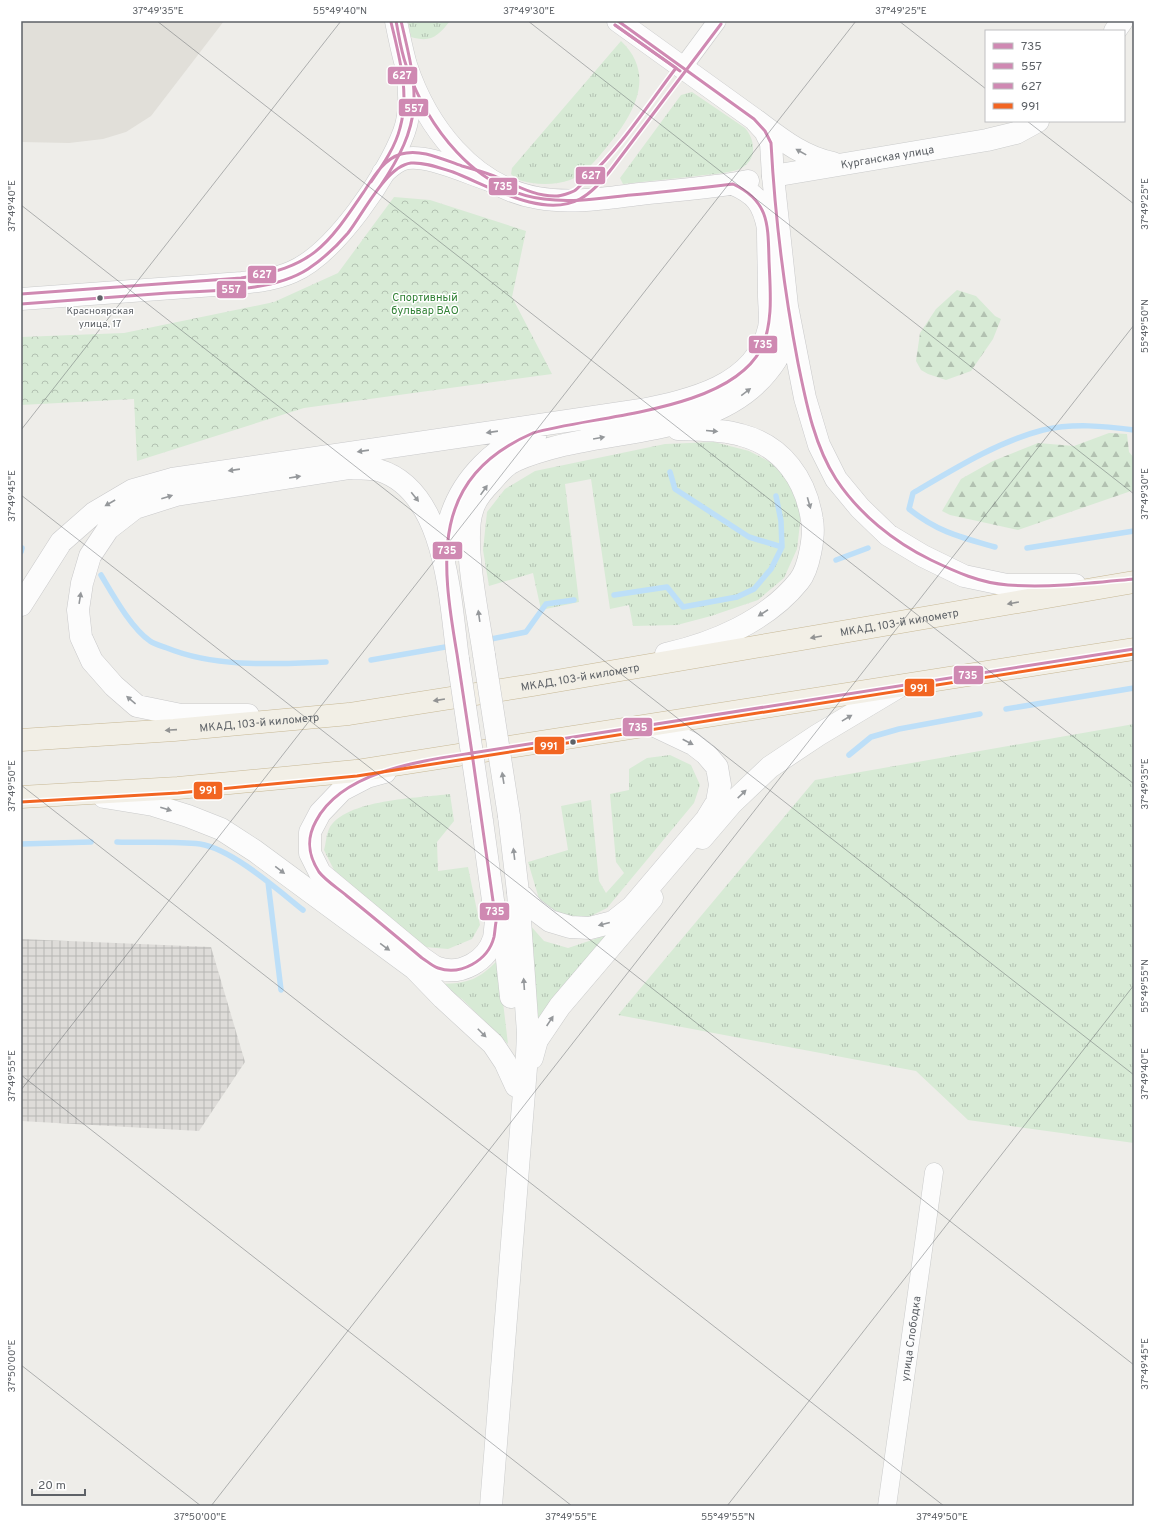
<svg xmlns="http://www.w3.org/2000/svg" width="1155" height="1527" viewBox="0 0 1155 1527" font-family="Overpass,sans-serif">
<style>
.industrial{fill:url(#industrial-grid)}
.education{fill:#e1dfd9}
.grass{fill:url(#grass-tufts)}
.forest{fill:url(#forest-firs)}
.park{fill:url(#park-crowns)}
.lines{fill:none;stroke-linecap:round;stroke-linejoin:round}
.stream{stroke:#bddff8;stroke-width:5.5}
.minor-casing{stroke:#cacbcb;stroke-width:19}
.tertiary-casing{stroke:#cacbcb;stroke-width:23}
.secondary-casing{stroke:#c9c9ca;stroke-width:23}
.trunk-casing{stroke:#c7b895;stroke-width:23}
.minor{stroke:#fcfcfc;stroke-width:18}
.tertiary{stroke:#fcfcfc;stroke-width:22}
.secondary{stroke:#fcfcfc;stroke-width:22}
.trunk{stroke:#f2efe6;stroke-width:22}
.secondary-bridge-casing{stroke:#c9c9ca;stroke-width:23;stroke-linecap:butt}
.secondary-bridge{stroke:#fcfcfc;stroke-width:22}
.bus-1-casing{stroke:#fff;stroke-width:6}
.bus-2-casing{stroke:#fff;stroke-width:6}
.bus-3-casing{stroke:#fff;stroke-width:6}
.bus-4-casing{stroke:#fff;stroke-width:6}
.bus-1{stroke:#cf89b2;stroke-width:3}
.bus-2{stroke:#cf89b2;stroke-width:3}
.bus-3{stroke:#cf89b2;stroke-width:3}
.bus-4{stroke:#f26522;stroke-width:3}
.oneway{fill:#95989b}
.oneway2{fill:#929393}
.ticks{fill:none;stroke:#5e6267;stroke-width:1;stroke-opacity:0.45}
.bus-dot{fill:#5e6267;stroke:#fff;stroke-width:1.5}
.labels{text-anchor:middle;stroke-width:3;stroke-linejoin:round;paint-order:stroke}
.bus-label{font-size:10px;fill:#5e6267;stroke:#fff}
.street-label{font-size:11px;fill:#5e6267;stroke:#fff}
.park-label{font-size:11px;fill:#338237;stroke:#fff}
.line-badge{stroke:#fff;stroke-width:1.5}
.badge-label{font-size:11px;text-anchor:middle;font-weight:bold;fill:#fff}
.neatline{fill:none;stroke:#5e6267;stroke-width:1.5}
.ticks-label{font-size:10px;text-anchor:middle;fill:#5e6267}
</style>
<defs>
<pattern id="industrial-grid" width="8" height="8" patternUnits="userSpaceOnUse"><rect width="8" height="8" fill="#dedcd9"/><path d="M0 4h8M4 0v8" fill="none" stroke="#b7b6b4"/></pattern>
<pattern id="grass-tufts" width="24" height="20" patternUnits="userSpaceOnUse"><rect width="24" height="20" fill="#d7ead5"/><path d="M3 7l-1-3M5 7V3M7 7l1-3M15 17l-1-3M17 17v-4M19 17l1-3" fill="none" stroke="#b2c1b1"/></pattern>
<pattern id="forest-firs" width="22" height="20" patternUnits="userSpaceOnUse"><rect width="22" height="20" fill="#d7ead5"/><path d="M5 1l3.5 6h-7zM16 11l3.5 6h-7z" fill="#b2c1b1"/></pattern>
<pattern id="park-crowns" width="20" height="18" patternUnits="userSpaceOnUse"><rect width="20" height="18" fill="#d7ead5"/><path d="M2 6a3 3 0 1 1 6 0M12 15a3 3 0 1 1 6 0" fill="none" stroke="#b2c1b1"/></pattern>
</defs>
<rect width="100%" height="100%" fill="#eeede9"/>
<path class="industrial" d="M21,939L211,947L245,1062L199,1131L21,1121Z"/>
<path class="education" d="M21,21H224L151,116L126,132L103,139L69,143L21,142Z"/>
<path class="grass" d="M408,21H450C438,36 431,43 411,37Z
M621,41C658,76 632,117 606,148C596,160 585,174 570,180C553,186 533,185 516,179L511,174L512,168Z
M692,92L745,128C757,142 757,163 737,170C724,174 710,174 697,176C673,179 648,181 623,184L620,178L681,95Z
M714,442L749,451L770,462L792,483L801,515L797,549L784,578L758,600L711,616L677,625L633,626L629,605L610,609L591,479L565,484L579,602L541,610L533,573L489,586L483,550L487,512L505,489L535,471L665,444Z
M1134,724V1143L968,1120L916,1071L618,1015L815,780Z
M670,755L691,765L700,785L694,803L607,908L585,919L557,915L540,902L528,862L568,850L561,806L591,800L599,881L606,893L624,873L616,862L610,794L629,790V769L647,758Z
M450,794L454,821L437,842L438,871L468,867L480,925L472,939L448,949L425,947L334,870L324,850C326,844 326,835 329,829C344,799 420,798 450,794Z
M529,924L544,941L568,948L610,934L533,1031Z
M498,960L508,1044L462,999L441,984C469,983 478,980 498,960Z"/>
<path class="forest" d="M957,290L976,296L995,316L1001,319L993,339L971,371L946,380L928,374L921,370L916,361L920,333L936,309Z
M1109,433L1127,434L1129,452L1134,458V490L1018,530L950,515L942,511L961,479L993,461L1038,443L1074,446Z"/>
<path class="park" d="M394,197L430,200L526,231L512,297L552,374L304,408L137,461L134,399L21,405V337L124,333L274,302L338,273Z"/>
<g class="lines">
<path class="stream" d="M670,472L675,489L749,537L782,547
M995,547C960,537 938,532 909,509L913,493C954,469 997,442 1043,430C1073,423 1104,426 1134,430
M1027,548L1134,531
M21,552L22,548
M836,560L868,548
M101,575C113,595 131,628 150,641C154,644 161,646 167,648C216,668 274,664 326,662
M614,595L667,587L683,607L737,597L754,589L771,569L782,547L781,521L776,496
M486,640L526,632L546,604L574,600
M371,660L451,646
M1006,709L1134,688
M849,755L871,737L899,729L980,714
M117,842C144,843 173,841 200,844C232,849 278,890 303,910
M21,844L91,842
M268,882L281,990"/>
<g class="minor-casing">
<g id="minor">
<path d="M683,67L717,21"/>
<path id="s1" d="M887,1506L934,1172"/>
</g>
</g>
<g class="tertiary-casing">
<g id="tertiary">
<path d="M1115,31L1122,21"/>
<path d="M757,121C781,139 803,157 833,163"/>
<path d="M383,173C389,168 394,163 401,160C422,151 467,173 489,180"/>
<path id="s2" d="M773,176L987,140L1016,133L1038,121"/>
<path d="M21,299L242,283C259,281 276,279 292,272C335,254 388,175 404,132C411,113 410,92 407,72"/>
<path d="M104,797L153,805L188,816L221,829L255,851L415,969L443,998L493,1044L505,1062L516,1086"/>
<path d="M702,838L731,804L770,767L818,735L900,686"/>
<path d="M497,913L506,950L511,997"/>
<path d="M532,1058L537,1040L560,1006L652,898"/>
<path d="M491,1506L527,1055L528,1033L518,892"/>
</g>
</g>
<g class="secondary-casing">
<path id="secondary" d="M396,21C399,36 402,51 406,65C426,126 472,187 538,198C572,204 606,198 640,194C676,190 713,188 748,181
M618,21L754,119L765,131L771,143L773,176L787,306L805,398L819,445L836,479L860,508L888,535L923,556L964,576L1007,585H1075
M627,413C679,402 755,391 769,328C771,318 769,305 769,295C769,272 768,250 768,228C763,203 756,194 733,184
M446,555C447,544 447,530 450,519C462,479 496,444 536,433
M21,605L61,542L94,513L133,490L172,479L641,410
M666,654C714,643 767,621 799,581C809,569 815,535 812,520C806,480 783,446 741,435C721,429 699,430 678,429
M484,655C479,619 461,539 473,508C476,498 485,488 492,481C497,475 503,468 509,464C522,456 538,452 552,448C621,429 718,433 767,372C779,358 787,342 787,323
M248,715H181L137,706L114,686L92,661L81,637L78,610L82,583L90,556L108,529L135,508L176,495L350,468C359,469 370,468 378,470C447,490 450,601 458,659
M385,772L367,777L342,790L320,813L310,832V853L320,873L422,958C427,961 432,966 438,968C461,976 487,961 494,938C495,933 495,927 496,922L482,821
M509,816L518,892L534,909L550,921L570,927L590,928L613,922L632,907L706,820L717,802L720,785L717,767L706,754L693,744L653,725"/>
</g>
<g class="trunk-casing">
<g id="trunk">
<path id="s3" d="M21,740L174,730L349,714L533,685L1134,582"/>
<path d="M21,797L178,788L356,771L1134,649"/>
</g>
</g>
<use href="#minor" class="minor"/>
<use href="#tertiary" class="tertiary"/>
<use href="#secondary" class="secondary"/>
<use href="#trunk" class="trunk"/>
<g class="secondary-bridge-casing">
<path id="secondary-bridge" d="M484,655L509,816
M458,659L482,821"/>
</g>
<use href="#secondary-bridge" class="secondary-bridge"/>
<g class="bus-1-casing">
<path id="bus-1" d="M396,21C399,36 401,51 406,65C427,127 475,191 544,199C573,203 602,198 631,195C665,192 699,188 733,184C769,201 768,224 769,260C770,288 774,323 761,349C728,412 595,415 533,433C430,478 441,560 457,654C462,687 467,720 472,753
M618,21L754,119L765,131L771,143C775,217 784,290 798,363C806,402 814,445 836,479C859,514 894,542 931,560C956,572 980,583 1008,585C1050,588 1092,583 1134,579
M472,753L496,922C495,927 495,932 494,937C488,961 460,976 438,968C432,966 427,961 422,958C397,937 372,916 347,896C339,889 326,881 319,872C308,855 306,839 316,821C342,771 421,761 472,753Z
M472,753L1134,649"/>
</g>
<g class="bus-2-casing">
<path id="bus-2" d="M615,25L680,71
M379,188C424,122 419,95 401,21
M21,304C70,300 119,297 168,293C211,290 271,293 308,269C323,259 336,247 348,233C363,214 386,166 411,163C425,162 440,168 453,172C489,186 543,219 580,199C593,192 604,179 613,167L721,24"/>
</g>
<g class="bus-3-casing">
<path id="bus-3" d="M371,182C382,166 395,148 400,128C410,93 399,56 391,22
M21,294L241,278C313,268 327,246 365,190C374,176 384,159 401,154C421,148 444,160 462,166C473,169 484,172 494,176C514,184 534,197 557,196C561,196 570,193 574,191C579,188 583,182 587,179C621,147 648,105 676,68L615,25"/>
</g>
<g class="bus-4-casing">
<path id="bus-4" d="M21,802L178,793L357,776L1134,654"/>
</g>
<use href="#bus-1" class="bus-1"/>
<use href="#bus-2" class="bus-2"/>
<use href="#bus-3" class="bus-3"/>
<use href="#bus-4" class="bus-4"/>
</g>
<defs><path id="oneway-solid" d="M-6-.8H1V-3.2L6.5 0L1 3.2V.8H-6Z"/></defs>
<g class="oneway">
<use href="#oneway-solid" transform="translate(801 152) rotate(-151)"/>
<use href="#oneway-solid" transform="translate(746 392) rotate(-37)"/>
<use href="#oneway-solid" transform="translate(712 431) rotate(5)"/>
<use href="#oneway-solid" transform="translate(492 432) rotate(172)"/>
<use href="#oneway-solid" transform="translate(599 438) rotate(-10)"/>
<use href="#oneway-solid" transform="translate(363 451) rotate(172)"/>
<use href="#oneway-solid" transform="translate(234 470) rotate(172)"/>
<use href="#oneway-solid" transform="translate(295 477) rotate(-9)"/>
<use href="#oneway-solid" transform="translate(484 490) rotate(-55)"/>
<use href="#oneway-solid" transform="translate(167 497) rotate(-18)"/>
<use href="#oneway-solid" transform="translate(415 497) rotate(51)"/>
<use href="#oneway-solid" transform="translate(110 503) rotate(150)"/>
<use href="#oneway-solid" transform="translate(809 503) rotate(74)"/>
<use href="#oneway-solid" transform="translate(80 598) rotate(-81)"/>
<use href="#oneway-solid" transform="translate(763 613) rotate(147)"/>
<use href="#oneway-solid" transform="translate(479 616) rotate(-98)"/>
<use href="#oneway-solid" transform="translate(131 700) rotate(-140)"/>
<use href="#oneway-solid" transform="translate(847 718) rotate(-31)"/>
<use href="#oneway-solid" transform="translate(688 742) rotate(27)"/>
<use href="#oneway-solid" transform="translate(503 778) rotate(-99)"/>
<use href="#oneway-solid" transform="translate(742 794) rotate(-44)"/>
<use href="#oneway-solid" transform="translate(166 809) rotate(17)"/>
<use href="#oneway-solid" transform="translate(514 854) rotate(-97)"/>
<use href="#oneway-solid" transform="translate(280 870) rotate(37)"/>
<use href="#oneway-solid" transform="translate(604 924) rotate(165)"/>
<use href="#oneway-solid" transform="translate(385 947) rotate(36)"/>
<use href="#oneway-solid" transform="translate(524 984) rotate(-94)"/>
<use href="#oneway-solid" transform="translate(550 1021) rotate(-56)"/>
<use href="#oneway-solid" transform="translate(482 1033) rotate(45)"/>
</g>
<g class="oneway2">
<use href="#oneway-solid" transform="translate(1013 603) rotate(170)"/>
<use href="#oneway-solid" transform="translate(816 637) rotate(170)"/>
<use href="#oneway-solid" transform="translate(439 700) rotate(171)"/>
<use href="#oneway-solid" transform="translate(171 730) rotate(176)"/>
</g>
<path class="ticks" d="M157,21L1134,784M528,21L1134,494M899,21L986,89M1027,121L1134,204M21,205L1134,1075M21,430L341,21M21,495L1134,1365M21,785L944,1506M21,1075L572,1506M21,1090L856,21M21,1365L201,1506M211,1506L1134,325M727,1506L1134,985"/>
<g class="bus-dot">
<circle cx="100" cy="298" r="3.5"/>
<circle cx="573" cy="742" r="3.5"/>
</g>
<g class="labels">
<g class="bus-label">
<text x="100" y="314">Красноярская<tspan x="100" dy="13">улица, 17</tspan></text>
</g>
<g class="street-label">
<text dy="4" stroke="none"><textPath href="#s2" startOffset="116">Курганская улица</textPath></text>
<text dy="4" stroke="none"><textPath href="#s3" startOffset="887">МКАД, 103-й километр</textPath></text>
<text dy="4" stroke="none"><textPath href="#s3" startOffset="563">МКАД, 103-й километр</textPath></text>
<text dy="4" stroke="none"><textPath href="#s3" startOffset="239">МКАД, 103-й километр</textPath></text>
<text dy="4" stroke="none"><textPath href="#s1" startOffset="169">улица Слободка</textPath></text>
</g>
<g class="park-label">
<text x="425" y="301">Спортивный<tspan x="425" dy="13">бульвар ВАО</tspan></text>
</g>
</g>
<g class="line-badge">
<rect x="387" y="66" width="31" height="19" rx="4" fill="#cf89b2"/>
<rect x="398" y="98" width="31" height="19" rx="4" fill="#cf89b2"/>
<rect x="575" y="166" width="31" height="19" rx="4" fill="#cf89b2"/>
<rect x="488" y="177" width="30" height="19" rx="4" fill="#cf89b2"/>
<rect x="247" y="265" width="30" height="19" rx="4" fill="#cf89b2"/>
<rect x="216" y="280" width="31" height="19" rx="4" fill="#cf89b2"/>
<rect x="748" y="335" width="30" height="19" rx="4" fill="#cf89b2"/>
<rect x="432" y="541" width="31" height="19" rx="4" fill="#cf89b2"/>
<rect x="953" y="665" width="31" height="20" rx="4" fill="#cf89b2"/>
<rect x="904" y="678" width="31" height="19" rx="4" fill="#f26522"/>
<rect x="622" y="717" width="31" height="20" rx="4" fill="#cf89b2"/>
<rect x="534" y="736" width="31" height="19" rx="4" fill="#f26522"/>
<rect x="193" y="781" width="30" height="19" rx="4" fill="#f26522"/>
<rect x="479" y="902" width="31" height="19" rx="4" fill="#cf89b2"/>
</g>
<g class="badge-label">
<text x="402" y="79">627</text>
<text x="414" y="112">557</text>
<text x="591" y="179">627</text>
<text x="503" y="190">735</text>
<text x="262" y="278">627</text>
<text x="231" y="293">557</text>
<text x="763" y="348">735</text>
<text x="447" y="554">735</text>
<text x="968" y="679">735</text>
<text x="919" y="692">991</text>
<text x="638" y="731">735</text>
<text x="549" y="750">991</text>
<text x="208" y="794">991</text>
<text x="495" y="915">735</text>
</g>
<rect width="1155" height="1527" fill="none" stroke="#ffffff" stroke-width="44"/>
<rect x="985" y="30" width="140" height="92" fill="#ffffff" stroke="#bfc0c2"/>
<rect x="993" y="43" width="20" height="6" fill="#cf89b2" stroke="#bfc0c2"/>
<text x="1021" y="50" font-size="12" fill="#5e6267">735</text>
<rect x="993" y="63" width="20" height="6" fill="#cf89b2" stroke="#bfc0c2"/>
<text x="1021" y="70" font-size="12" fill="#5e6267">557</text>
<rect x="993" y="83" width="20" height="6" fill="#cf89b2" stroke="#bfc0c2"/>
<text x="1021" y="90" font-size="12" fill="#5e6267">627</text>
<rect x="993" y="103" width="20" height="6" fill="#f26522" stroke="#bfc0c2"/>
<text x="1021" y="110" font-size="12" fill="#5e6267">991</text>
<path d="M32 1489v6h53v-6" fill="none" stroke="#5e6267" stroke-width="2"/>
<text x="38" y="1489" font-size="12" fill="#5e6267" stroke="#ffffff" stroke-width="3" paint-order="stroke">20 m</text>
<rect x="22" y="22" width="1111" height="1483" class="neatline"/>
<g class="ticks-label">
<text x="158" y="14">37°49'35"E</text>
<text x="340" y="14">55°49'40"N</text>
<text x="529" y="14">37°49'30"E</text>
<text x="901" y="14">37°49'25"E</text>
<text transform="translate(1144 204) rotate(-90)" y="4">37°49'25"E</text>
<text transform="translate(11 206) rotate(-90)" y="4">37°49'40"E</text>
<text transform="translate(1144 326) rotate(-90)" y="4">55°49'50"N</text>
<text transform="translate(1144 494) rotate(-90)" y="4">37°49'30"E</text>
<text transform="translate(11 496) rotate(-90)" y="4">37°49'45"E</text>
<text transform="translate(1144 784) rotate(-90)" y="4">37°49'35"E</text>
<text transform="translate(11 786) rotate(-90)" y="4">37°49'50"E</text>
<text transform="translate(1144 986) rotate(-90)" y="4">55°49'55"N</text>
<text transform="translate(1144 1074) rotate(-90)" y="4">37°49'40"E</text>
<text transform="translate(11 1076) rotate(-90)" y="4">37°49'55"E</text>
<text transform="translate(1144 1364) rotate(-90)" y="4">37°49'45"E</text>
<text transform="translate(11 1366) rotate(-90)" y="4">37°50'00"E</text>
<text x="200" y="1520">37°50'00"E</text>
<text x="571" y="1520">37°49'55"E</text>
<text x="728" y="1520">55°49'55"N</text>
<text x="942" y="1520">37°49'50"E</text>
</g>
</svg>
